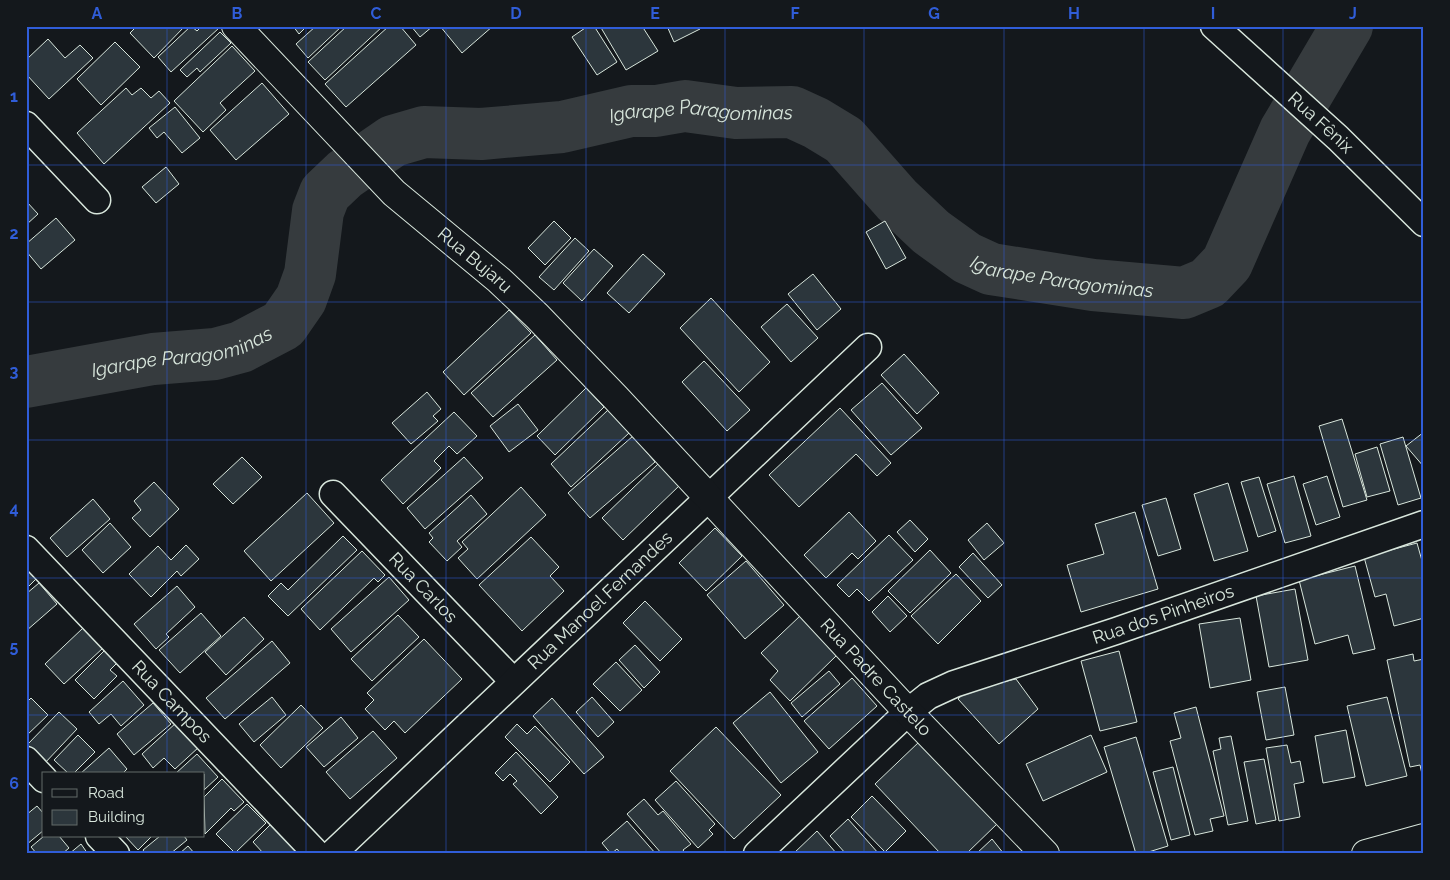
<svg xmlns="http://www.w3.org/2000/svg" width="1450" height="880" viewBox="0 0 1450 880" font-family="Raleway,sans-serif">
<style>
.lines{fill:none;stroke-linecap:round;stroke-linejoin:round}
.river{stroke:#363b3e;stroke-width:52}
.building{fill:#2c363c;stroke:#d8e6dc}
.street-casing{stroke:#d8e6dc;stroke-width:29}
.secondary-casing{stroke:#d8e6dc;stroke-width:30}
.street{stroke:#14181c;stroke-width:26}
.secondary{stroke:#14181c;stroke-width:28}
.grid{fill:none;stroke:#305dd8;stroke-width:1;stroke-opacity:0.55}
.labels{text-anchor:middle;stroke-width:4;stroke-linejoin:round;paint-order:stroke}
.street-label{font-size:18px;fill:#d8e6dc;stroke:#14181c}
.water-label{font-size:19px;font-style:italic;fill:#d8e6dc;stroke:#14181c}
.neatline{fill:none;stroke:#305dd8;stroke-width:2}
.grid-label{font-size:16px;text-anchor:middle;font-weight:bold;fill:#305dd8}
</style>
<rect width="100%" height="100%" fill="#14181c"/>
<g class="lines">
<path class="river" id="s1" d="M26,382L153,359L215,354L241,347L283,325L301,299L310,274L318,211L325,193L345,174L393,141L424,132L481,134L562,127L631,111H656L685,106L736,113L792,112L816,123L844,140L897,200L931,232L967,258L991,269L1093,285L1184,293L1208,283L1227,263L1285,131L1347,26"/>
</g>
<path class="building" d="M137,26H185L154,58L130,33Z
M191,26L197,31L202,26L219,28L171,72L158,57Z
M293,26H307L299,34Z
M316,26H342L308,58L296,44Z
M347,26H383L325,80L308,62Z
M389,26H400L416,45L346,107L325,84Z
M411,26H433L420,37Z
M440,26H493L462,53Z
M588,26H594L617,62L597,75L572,37Z
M600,26H642L658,51L626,70Z
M667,26H698L700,29L674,42Z
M220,32L231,43L200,72L197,68L187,77L180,70Z
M48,39L65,58L80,45L93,58L49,99L26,74V60Z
M115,42L140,67L101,105L77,79Z
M232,46L255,71L220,103L226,110L203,132L174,101Z
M262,83L289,114L236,160L210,130Z
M126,88L132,95L141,88L151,98L159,91L170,103L104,164L77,133Z
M175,107L200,138L182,153L164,132L157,138L149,128Z
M166,167L179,184L156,203L142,187Z
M26,201L38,214L26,225Z
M56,218L75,240L41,269L26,251V244Z
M554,221L571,238L545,265L528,248Z
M885,221L906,258L886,269L866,232Z
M575,238L589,251L554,290L539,277Z
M594,249L613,266L582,301L563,283Z
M643,254L665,274L629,313L607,293Z
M813,274L841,309L817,330L788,294Z
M711,298L770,362L739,392L680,328Z
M787,304L818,338L791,362L761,327Z
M509,310L531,333L464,395L443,372Z
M535,335L557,360L493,417L471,393Z
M904,354L939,393L917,414L881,375Z
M704,361L750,410L727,431L682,382Z
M882,383L922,428L891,455L851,410Z
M586,388L604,407L555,455L537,436Z
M427,392L441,409L433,416L438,421L411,444L392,423Z
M518,404L538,430L509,452L490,426Z
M840,408L891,463L877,476L856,454L799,507L769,475Z
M608,410L629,433L571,487L551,464Z
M454,412L477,436L457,454L449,446L434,461L441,468L403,504L381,480Z
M1342,419L1367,500L1343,507L1319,426Z
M1424,432V467L1406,446Z
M633,436L655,462L590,518L568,493Z
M1403,437L1421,498L1398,505L1380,444Z
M1377,447L1390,491L1367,497L1355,454Z
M242,457L262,477L233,504L213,484Z
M464,457L483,478L425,529L407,508Z
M659,463L680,485L623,540L602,518Z
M1294,476L1311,536L1285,543L1267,484Z
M1327,476L1340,517L1316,525L1303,484Z
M1259,477L1276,531L1258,537L1241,482Z
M154,482L179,509L150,537L132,518L141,510L134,501Z
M1228,483L1248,551L1214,561L1194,494Z
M521,487L546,515L477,579L458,558L468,549L462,542Z
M307,493L334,523L271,581L244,551Z
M471,495L487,514L457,541L462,547L447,561L429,542L433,538L429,533Z
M1166,498L1181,549L1158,556L1142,505Z
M93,499L110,519L67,557L50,538Z
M849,512L876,541L858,559L852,553L826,578L804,555Z
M1135,512L1158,589L1081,612L1067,565L1104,554L1095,524Z
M910,520L928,539L915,552L897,532Z
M110,523L131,547L103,573L82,550Z
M987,523L1004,543L984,560L968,540Z
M715,528L742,556L706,591L679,563Z
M889,535L913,560L869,601L857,589L849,597L837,585Z
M343,536L357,550L288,616L268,596L281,583L288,590Z
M531,537L559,567L550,576L564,591L522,631L479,585Z
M1417,543L1424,568V618L1394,626L1386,594L1375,597L1364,557Z
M186,545L199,559L181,576L177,571L151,597L129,574L158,546L171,560Z
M930,550L951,573L910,613L888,591Z
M362,551L385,575L378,582L374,578L320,630L301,609Z
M973,553L1002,585L988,598L959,567Z
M746,561L784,605L745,639L707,595Z
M1355,566L1375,649L1353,654L1348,635L1315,644L1299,580Z
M26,569L36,579L26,589Z
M956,574L981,601L938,644L911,616Z
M389,577L409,600L351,652L331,629Z
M39,583L57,604L26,631V594Z
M177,586L195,607L166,634L169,637L156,649L134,624Z
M1295,589L1308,660L1269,667L1256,596Z
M888,596L907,616L890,632L872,612Z
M645,601L682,639L660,661L623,623Z
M201,613L221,636L180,673L159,650Z
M398,615L419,637L372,681L351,659Z
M800,616L837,655L790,701L770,680L778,671L761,653Z
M244,617L264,639L226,675L205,652Z
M1240,618L1251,680L1210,688L1199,624Z
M83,628L103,648L64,684L45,664Z
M424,639L462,679L405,733L394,721L385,730L365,709L374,700L367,693Z
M272,641L290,663L225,719L206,698Z
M635,645L660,672L644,688L619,660Z
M106,649L118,662L110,670L117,676L94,699L75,680Z
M1119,651L1137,722L1100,731L1081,661Z
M1413,654L1414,661L1424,659V783L1420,765L1410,767L1387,660Z
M616,662L642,690L620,711L593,684Z
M829,671L840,684L802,717L791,703Z
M852,678L877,706L829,749L804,721Z
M1016,679L1038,709L999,744L958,699L969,689Z
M123,681L144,705L121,726L111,714L99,724L89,712Z
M1285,687L1294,735L1266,740L1257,692Z
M770,692L818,752L781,783L733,723Z
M272,697L286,715L254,742L239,724Z
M592,697L614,722L598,737L576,712Z
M1387,697L1407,776L1366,786L1347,706Z
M31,698L48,715L26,736V703Z
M552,698L604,757L584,774L533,716Z
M153,703L171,724L134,755L117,734Z
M301,705L323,728L281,768L260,745Z
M1196,707L1224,816L1210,819L1213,831L1195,835L1170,741L1181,738L1174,713Z
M59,712L77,729L43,765L26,746Z
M341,717L358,738L324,767L306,747Z
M177,722L199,747L175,769L164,758L153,768L142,754Z
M517,724L527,734L535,726L570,762L550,782L505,737Z
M716,727L781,795L734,839L670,771Z
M1346,730L1355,777L1323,783L1315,736Z
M373,731L397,758L350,799L326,772Z
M78,735L95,752L73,774H69L54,760Z
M1091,735L1107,772L1043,801L1026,764Z
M1231,736L1248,821L1228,825L1213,751L1221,749L1219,738Z
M1136,737L1168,846L1142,854H1136L1104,747Z
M920,741L998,823L966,854H941L875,784Z
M1287,745L1291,763L1300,761L1304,782L1294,784L1300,817L1279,821L1266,748Z
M109,748L127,769L122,774H80Z
M516,752L558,797L541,814L513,784L517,781L510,774L503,781L495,773Z
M197,754L218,777L204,790V774H175Z
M1264,759L1276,820L1256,824L1244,762Z
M1173,767L1190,835L1171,840L1153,772Z
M222,779L244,802L234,811L231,808L205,834L204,797Z
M676,781L715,824L709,830L713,834L698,848L655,800Z
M872,796L906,831L885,852L851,817Z
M644,799L658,815L663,811L691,844L683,850L686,854H662L627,814Z
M247,804L266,823L235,853L216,834Z
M37,806L44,814V830L26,845V815Z
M848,819L879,854H846L830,836Z
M627,821L656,854H621L617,849L611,854L602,843Z
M270,825L296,851L294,854H264L253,842Z
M817,831L837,854H793Z
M44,836H59L69,848L62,854H37L31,847Z
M125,836H152L138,850Z
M160,836H184L187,840L170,854H146L143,850Z
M992,839L1004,854H976Z
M81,844L88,854H69Z
M188,846L195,854H179Z"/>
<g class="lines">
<g class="street-casing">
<g id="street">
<path id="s2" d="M1214,26L1338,138L1424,223"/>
<path d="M26,125L97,200"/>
<path id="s3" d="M333,494L513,681"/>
<path id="s4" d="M26,549L317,854"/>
<path d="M26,760L44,779"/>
<path d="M99,836L116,854"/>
<path id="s5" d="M332,854L868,347"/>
<path id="s6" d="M757,854L908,712L928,696L954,684L1116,631L1424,524"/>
</g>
</g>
<g class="secondary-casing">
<g id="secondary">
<path id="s7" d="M236,26L394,193L499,280L537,316L616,398L908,712L1045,854"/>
<path d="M1366,854L1424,838"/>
</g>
</g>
<use href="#street" class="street"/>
<use href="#secondary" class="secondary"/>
</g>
<path class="grid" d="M167,26V774M306,26V854M446,26V854M586,26V854M725,26V854M864,26V854M1004,26V854M1144,26V854M1283,26V854M26,165H1424M26,302H1424M26,440H1424M26,578H1424M26,715H1424M167,836V854"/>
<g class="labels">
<g class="street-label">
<text dy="6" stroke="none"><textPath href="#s2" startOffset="144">Rua Fênix</textPath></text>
<text dy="6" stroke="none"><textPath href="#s7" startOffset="335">Rua Bujaru</textPath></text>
<text dy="6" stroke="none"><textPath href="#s3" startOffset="130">Rua Carlos</textPath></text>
<text dy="6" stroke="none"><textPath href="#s5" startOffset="369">Rua Manoel Fernandes</textPath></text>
<text dy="6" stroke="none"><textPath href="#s6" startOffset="482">Rua dos Pinheiros</textPath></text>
<text dy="6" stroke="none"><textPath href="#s7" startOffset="914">Rua Padre Castelo</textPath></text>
<text dy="6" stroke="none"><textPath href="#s4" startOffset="211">Rua Campos</textPath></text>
</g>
<g class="water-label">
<text dy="7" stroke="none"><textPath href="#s1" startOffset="804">Igarape Paragominas</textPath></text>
<text dy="7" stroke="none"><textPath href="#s1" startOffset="1224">Igarape Paragominas</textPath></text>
<text dy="7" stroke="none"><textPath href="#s1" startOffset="159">Igarape Paragominas</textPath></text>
</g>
</g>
<rect width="1450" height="880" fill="none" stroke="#14181c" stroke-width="55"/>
<rect x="42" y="772" width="162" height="65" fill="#14181c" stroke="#626a69"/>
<rect x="52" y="789" width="25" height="8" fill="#14181c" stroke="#626a69"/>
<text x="88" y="798" font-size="15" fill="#d8e6dc">Road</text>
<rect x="52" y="810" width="25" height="15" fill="#2c363c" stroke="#626a69"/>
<text x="88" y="822" font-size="15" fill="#d8e6dc">Building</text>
<rect x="28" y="28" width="1394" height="824" class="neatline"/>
<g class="grid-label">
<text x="97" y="19">A</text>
<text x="237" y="19">B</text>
<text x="376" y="19">C</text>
<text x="516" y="19">D</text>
<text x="655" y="19">E</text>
<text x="795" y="19">F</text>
<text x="934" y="19">G</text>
<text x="1074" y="19">H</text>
<text x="1213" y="19">I</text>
<text x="1353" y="19">J</text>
<text x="14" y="102">1</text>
<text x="14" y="239">2</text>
<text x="14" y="377">3</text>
<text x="14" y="514">4</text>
<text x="14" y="652">5</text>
<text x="14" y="789">6</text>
</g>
</svg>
